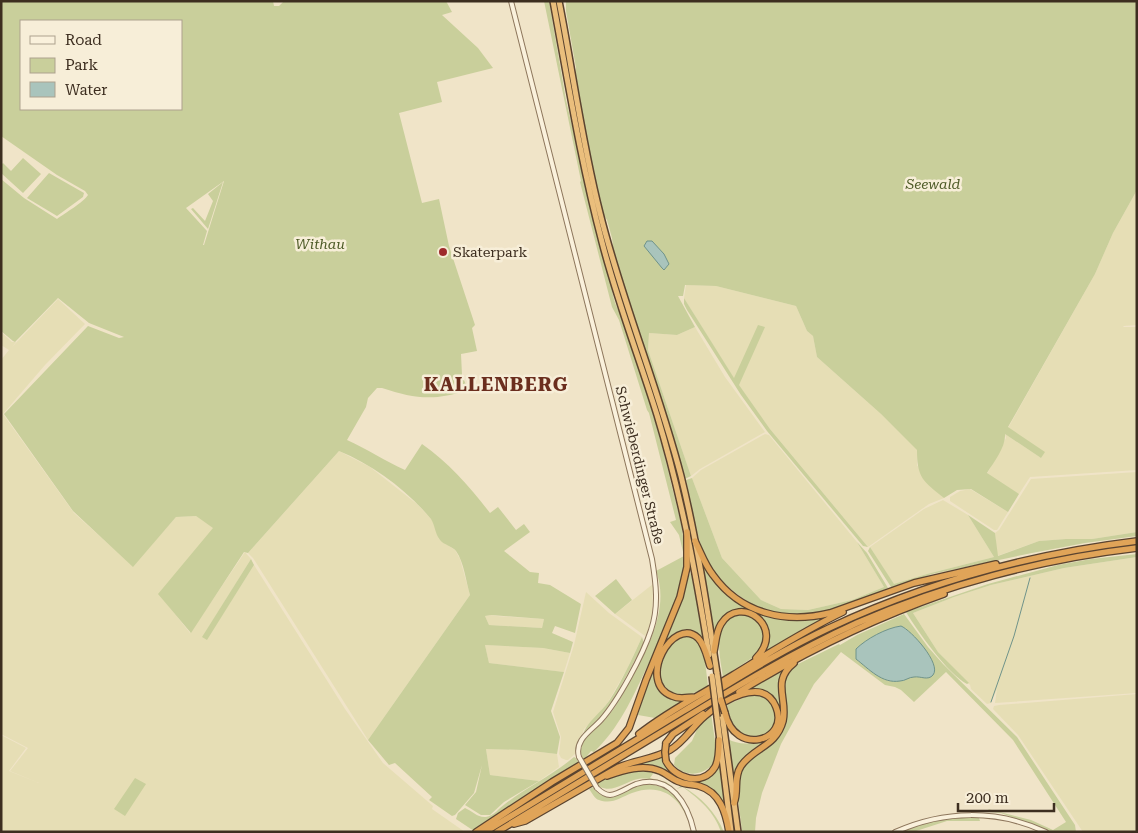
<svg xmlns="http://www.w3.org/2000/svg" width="1138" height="833" viewBox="0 0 1138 833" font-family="'Roboto Serif',serif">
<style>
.farmland{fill:#e6deb5}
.green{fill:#c9cf9b;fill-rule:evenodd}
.water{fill:#a9c4bc;stroke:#6f938a}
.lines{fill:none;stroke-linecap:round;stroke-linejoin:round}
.stream{stroke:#6f938a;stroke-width:1}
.tertiary-casing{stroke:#8d765c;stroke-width:6}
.trunk-casing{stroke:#5b4430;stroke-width:8}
.motorway-casing{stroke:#5b4430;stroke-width:8}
.tertiary{stroke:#faf1dc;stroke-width:4}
.trunk{stroke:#eabe7c;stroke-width:5}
.motorway{stroke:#e0a458;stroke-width:5.5}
.tertiary-bridge-casing{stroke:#8d765c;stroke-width:6;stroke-linecap:butt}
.trunk-bridge-casing{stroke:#5b4430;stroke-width:8;stroke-linecap:butt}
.motorway-bridge-casing{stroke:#5b4430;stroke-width:8;stroke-linecap:butt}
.tertiary-bridge{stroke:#faf1dc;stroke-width:4}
.trunk-bridge{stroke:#eabe7c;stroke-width:5}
.motorway-bridge{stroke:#e0a458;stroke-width:5.5}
.poi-dot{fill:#9e2a2b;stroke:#f7eed8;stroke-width:2}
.labels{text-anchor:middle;stroke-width:5;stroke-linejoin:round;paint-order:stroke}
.park-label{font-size:14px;font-style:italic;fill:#4d5a26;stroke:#f7eed8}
.poi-label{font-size:14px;fill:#3d2e20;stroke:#f7eed8;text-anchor:start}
.street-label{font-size:14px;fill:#3d2e20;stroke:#f7eed8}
.district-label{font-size:19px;font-weight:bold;letter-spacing:1px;fill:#6b2e1e;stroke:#f7eed8}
</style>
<rect width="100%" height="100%" fill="#f0e4c8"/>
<path class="farmland" d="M1137,190V325L1123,326L1124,327H1137V470L1030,477L1019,494L987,474L1006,438L1005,434L1041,458L1044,452L1008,428L1095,274L1113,233Z
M686,285L716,286L796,306L807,331L813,336L817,357L881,414L918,450L917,465L928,484L944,498L929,504L868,547L770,429L734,379L684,298Z
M58,299L85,324L45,365L3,414L74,513L133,566L176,517L196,516L214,528L159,594L190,633L245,552L251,559L203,636L207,639L254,565L345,709L383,763L433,806L432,809L465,832H1V735L26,748L9,771L39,783L10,771L28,748L1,734V360L9,350L1,345V332L12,342H16L12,347Z
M695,327L725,377L765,432L700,469L691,476L648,350L649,333L677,335Z
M765,434L769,435L857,542L884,587L852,600L808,610L781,609L761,600L722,558L692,478L701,470Z
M339,451L370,467L417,504L433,521L439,539L455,550L460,559L470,595L368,740L253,558L248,553Z
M1137,472V532L1092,539H1066L1039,541L997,556L995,533L999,530L1031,479Z
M970,489L1008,512L997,530H994L950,501V497L960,491Z
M943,500L968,515L994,557L927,574L894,585L870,547L924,509Z
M1137,557V693L995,703L997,689L991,703L987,704L971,689L970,685L938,652L913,613L954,597L991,585L1064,568Z
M653,584L652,620L648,631L645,636L615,614Z
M586,592L609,613L642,637L627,669L608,702L599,714L584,729L576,753L568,760H566L561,758L559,754L561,737L553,712L574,645Z
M491,615L496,616L544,619L542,628L489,625L485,616Z
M485,645L543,648L570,653L564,672L489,663Z
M1137,694V832H1083L1018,735L993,709L994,706L999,705Z
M486,749L523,750L557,754L559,767L539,781L490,775Z"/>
<path class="green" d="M1,1H273L274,6H279L284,1H446L452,12L442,15L478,48L493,68L437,82L442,102L399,113L422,203L439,199L449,246L475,325L472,328L477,351L461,354L462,375L468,390C435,401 415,399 382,388H377L368,398L366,407L347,440C367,449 385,461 405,470L422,444C449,463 470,487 490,513L498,507L516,530L524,524L530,532L504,551L530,572L539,573L538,583L550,585L581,604L575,633L555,626L552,633L573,642L570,653L543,648L485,645L489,663L564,672L551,711L560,737L557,754L523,750L486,749L490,775L539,781L504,802L490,815H481L465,805L476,792L482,765L474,793L455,815L452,816L429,800L432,797L395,763L389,765L368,740L470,595C466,582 464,562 456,551C452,546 444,545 440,540C435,534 435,525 431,519C407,490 373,465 339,451L248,553L244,552L191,633L158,594L213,528L196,516L176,517L133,567L73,511L4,414L88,326L119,338L124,337L89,323L58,298L15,342L13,341L1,331V179L24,198L57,219C65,213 84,202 88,195L85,191L57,175L1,136ZM21,21H181V109H21ZM224,181L204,245H203L207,231L186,208ZM491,615L544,619L542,628L489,625L485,616Z
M544,1H549L566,100L585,182L611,280C612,293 614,305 622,316C641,374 660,432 673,491C680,519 689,549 683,577C677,609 660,640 646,669C632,699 619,728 594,752L591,751L584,760C580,755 580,749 583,742C589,732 602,725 609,715C618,704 624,691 631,679C648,647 670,608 656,571L684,556L679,535L670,522L676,520L649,413L647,410L619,320L612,307L580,182L581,181Z
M566,1H1137V190L1113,233L1095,274L1008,427L1045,452L1041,458L1005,434C1006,447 994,462 987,473L1019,494L1008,512L971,489L957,490L944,498C923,481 917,478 917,450L881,414L817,357L813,336L807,331L796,306L716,286L685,285L683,296H678L695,327L677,335L649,333L648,350L691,476L685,479L625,292L614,255L612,238L607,220L603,214L592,167L575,74L576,68L566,11Z
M23,158L41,174L23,193L1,173V165L3,163L11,171Z
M49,173L84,193L83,197L57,216L27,198Z
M223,182L208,229L191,209L193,208L205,221L213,201L208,194Z
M684,298L734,378L758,325L765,327L739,385L770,429L868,547L863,546L853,534L767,431L741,395L687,310L684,304Z
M692,478L722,558L761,600L781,609L808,610L852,600L884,587L857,542L867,553L888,588C839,608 790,632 741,597C726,586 713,574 706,558C695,534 692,506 686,480Z
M968,515L995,533L998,556L1039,541L1066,539H1092L1137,532V536L1085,543L1032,553L932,574L895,587H891L868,551L870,547L894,584L927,574L994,557Z
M1137,554V557L1064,568L991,585L954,597L913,613L938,652L969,683L967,684C948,674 918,632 906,612L988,584L1058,565L1091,559Z
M701,557L723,589L772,617L803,620L827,617L798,632L765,653C766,649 769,643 769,638C771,613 737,599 722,619C718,625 717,632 715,638Z
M251,559L254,565L207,640L202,637Z
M691,573L705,644L688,631C683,631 678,631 673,634C661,644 648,677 660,691C667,698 675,699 685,701L655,718L638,715L643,695L673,624L688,576Z
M616,579L632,600L615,614L595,596Z
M738,614L754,617L764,629L762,646L755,656L723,677C720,656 711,624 738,614Z
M904,614L928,647L943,664L1017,737L1075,825L1076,832H1052L1001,813L991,812L988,809L1031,820L1053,830L1066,822L1013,740L946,672L914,702L901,690L895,687L885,685L841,652L814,684L781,744L762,793L756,818L755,832H742C741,815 735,794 739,777C744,755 772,753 780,733C782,728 782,722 782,717C783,700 781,679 794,666L839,644L840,645L857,635Z
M689,636L699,642L704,653L708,686C700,690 691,695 683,696C678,696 673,694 668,691C653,682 661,663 668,650C670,646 673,640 678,638C681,637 686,636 689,636Z
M642,637L644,643L613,701L606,712L583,735C586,722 601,713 609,701C622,681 632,659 642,637Z
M783,670H785L780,697L782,716L775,734L757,749L733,777L728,739C741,747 764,744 775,732L777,704L771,696L752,688Z
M747,694C760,695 770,696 774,710C783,741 734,754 727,705L747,696Z
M711,713L717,755L714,766L712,765C701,776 685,777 674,765L675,758L692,741L698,727Z
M662,756C667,778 683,778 702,779L720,758L726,810L716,794L683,781L658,768L614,771C630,764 646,762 662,756Z
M574,757L576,758L579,763L474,831L456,819L458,813L465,808C472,811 478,818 486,817C494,816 499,808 505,804C527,787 553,775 574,757Z
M637,770L655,771L650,778L666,782L676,789L682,786C702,798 715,811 724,832H721C714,811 700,800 683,787L676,789C665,783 651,777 638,779C624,782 614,793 600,787L597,783L607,778Z
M135,778L146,784L125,816L114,809Z
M643,784C674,785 682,801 692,826L690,827C682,798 662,782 632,793C621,797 612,805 599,800C595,799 592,793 589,789L593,787L598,793L609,797L631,788Z
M976,817L979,818L980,821H947L913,832H900C925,822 949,817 976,817Z"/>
<path class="water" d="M647,241H652L664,254L669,264L664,270L662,268L644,246Z
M901,626C911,630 942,664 933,675C928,681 921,676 914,677C909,677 905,681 900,681C882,684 869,669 856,659V649C866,639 886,628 901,626Z"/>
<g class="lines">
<path class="stream" d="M991,702L1014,636L1030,578"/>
<g class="tertiary-casing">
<path id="tertiary" d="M511,1L652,559C656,583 659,607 651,630C643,655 618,701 601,720C591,731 574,740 579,757
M597,788C601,792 605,795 610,795C619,794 628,787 636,784C670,773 688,804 694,832
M895,832C944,810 997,809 1046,832"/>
</g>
<g class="trunk-casing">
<path id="trunk" d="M553,1C568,82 581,163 602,242C617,301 639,357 657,415C681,494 696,574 709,655
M559,1C573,72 582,143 600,213C622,302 658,387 681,476C697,541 707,607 717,673
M722,714L738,832
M717,717L731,831"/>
</g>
<g class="motorway-casing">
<path id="motorway" d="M695,541C701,553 705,565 713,575C741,614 786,624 830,613L914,583L996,564
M714,651C716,642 716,632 721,624C740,593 787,627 756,658
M739,692C803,653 873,619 944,594
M695,697C687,697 680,700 672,696C636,682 673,615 698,638C705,645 707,657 710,666
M639,734C668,711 702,694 733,675C769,653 805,630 843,612
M666,743L673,734L703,714
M666,761C675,779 703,787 715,767C719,760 719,749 719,740
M607,776C624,770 643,764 660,771C667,774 673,780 680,782C686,785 693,784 699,786C720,792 726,813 729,832
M734,803C739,791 733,778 741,766C754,747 776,747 783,721C788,699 771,681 794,663
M514,824L525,821L619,767C636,760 654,759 670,750C684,742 692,727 705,716C721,702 763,675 776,707C790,741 735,757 725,713
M476,832L552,782L617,743L629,728L646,680L680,597L687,567V532
M485,832C551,792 616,752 682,712C730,683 778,652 829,628C927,582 1030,554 1137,541
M497,832C556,796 615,760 675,724C734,688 793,652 857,623C944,585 1042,559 1137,548"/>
</g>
<use href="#tertiary" class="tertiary"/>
<use href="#trunk" class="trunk"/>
<use href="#motorway" class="motorway"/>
<g class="tertiary-bridge-casing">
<path id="tertiary-bridge" d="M579,757L597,788"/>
</g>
<g class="trunk-bridge-casing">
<path id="trunk-bridge" d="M717,673L721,702
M712,676L717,717"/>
</g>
<g class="motorway-bridge-casing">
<path id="motorway-bridge" d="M721,700L725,713
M666,743L665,752L666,761"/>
</g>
<use href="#tertiary-bridge" class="tertiary-bridge"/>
<use href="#trunk-bridge" class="trunk-bridge"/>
<use href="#motorway-bridge" class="motorway-bridge"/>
</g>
<circle class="poi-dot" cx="443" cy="252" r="5"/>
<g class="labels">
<g class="park-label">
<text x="933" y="189">Seewald</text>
<text x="320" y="249">Withau</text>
</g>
<g class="poi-label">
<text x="453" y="257">Skaterpark</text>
</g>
<g class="street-label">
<text transform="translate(640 465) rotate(76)" y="5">Schwieberdinger Straße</text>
</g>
<g class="district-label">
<text x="496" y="391">KALLENBERG</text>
</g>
</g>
<rect width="1138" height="833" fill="none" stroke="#3d2e20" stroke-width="5"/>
<rect x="20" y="20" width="162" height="90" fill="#f7eed8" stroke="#ada18e"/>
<rect x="30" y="36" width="25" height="8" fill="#faf1dc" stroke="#ada18e"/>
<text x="65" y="45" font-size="15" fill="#3d2e20">Road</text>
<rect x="30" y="58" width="25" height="15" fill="#c9cf9b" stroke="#ada18e"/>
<text x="65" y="70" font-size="15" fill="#3d2e20">Park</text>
<rect x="30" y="82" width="25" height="15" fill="#a9c4bc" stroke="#ada18e"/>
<text x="65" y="95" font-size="15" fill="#3d2e20">Water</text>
<path d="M958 803v8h96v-8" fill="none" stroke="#3d2e20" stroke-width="2.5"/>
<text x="966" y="803" font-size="15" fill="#3d2e20" stroke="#f7eed8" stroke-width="4" paint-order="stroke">200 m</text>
</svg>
